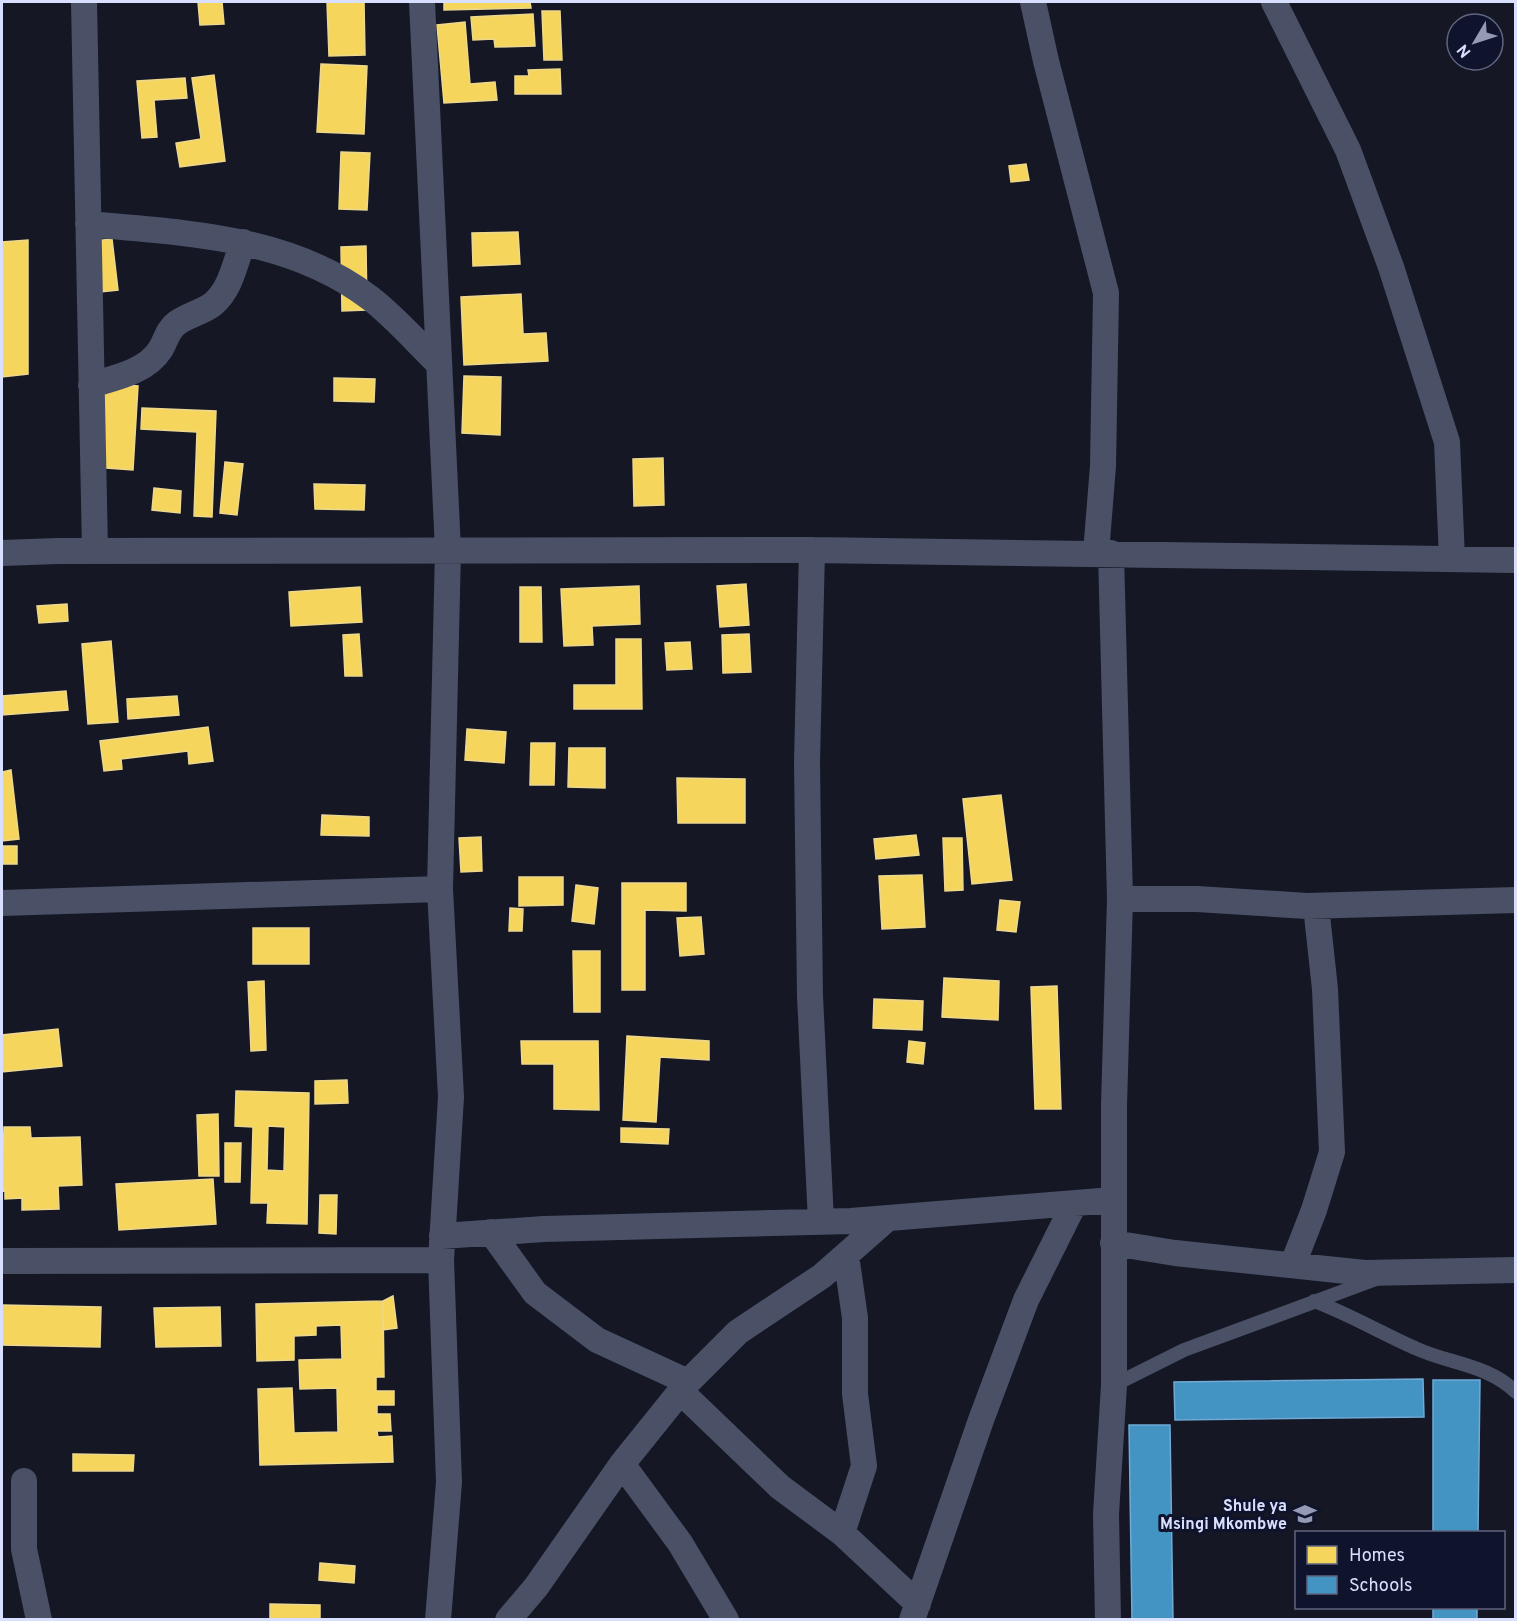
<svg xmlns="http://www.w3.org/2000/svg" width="1517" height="1621" viewBox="0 0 1517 1621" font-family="Overpass,sans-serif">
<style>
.homes{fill:#f6d55c;stroke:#edd88d;stroke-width:1.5;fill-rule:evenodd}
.schools{fill:#4393c3;stroke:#70aad5;stroke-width:1.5}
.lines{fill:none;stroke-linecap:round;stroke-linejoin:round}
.service{stroke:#4a5166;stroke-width:14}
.minor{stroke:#4a5166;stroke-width:26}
.labels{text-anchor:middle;stroke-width:6;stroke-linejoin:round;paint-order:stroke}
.poi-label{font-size:16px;font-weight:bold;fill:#d9e0ff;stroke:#0f132b;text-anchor:end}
</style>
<rect width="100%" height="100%" fill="#151725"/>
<path class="homes" d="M198,2H222L224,24L200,25Z
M327,2H364L365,55L329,56Z
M444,2H530L531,8L444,10Z
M542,11H560L562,60H544Z
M533,14L535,46L495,47L494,39L473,40L471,17Z
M465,22L470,84L495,82L497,100L444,103L437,25Z
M321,64L367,66L364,134L317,132Z
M560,69L561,94H515V76H529L528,70Z
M214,75L225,161L180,167L176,143L201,139L192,78Z
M185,78L187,98L154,100L157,137L142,138L137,81Z
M341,152L370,153L367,210L339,209Z
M1026,164L1029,180L1011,182L1009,166Z
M518,232L520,264L473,266L472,233Z
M112,239L118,290L91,293L85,242Z
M28,240V374L2,377V242Z
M366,246L367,310L342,311L341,247Z
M521,294L523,334L546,333L548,361L464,365L461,297Z
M464,376L501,377L500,435L462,433Z
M334,378L375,379L374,402L334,401Z
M98,383L138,386L133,470L92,467Z
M142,408L216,411L212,517L194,516L197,432L141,429Z
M663,458L664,505L634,506L633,459Z
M225,462L243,464L237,515L220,513Z
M314,484L365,485L364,510L315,509Z
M154,488L181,491L180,513L152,510Z
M746,584L749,625L720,627L717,586Z
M639,586L640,624L592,626L593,645L564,646L561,589Z
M360,587L362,622L291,626L289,592Z
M520,587H541L542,642H520Z
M67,604L68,621L39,623L37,606Z
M359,634L362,676H345L343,635Z
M749,634L751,672L723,673L722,635Z
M616,639H641L642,709H574V685H616Z
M111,641L118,722L88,724L82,644Z
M690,642L692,669L667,670L665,643Z
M66,691L68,710L2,715V696Z
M177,696L179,715L128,719L127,699Z
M208,727L213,761L189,764L188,751L121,759L122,769L104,771L100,741Z
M467,729L506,732L504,763L465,760Z
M531,743H555L554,785H530Z
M569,748H605V788L568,787Z
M11,770L19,839L2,841V772Z
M677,778L745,779V823H678Z
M1001,795L1012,880L972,884L963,799Z
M322,815L369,817V836L321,835Z
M916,835L919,855L876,859L874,839Z
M481,837L482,871L461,872L459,838Z
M943,838H962L963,890L945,891Z
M2,846H17V864H2Z
M922,875L925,927L882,929L879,876Z
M519,877H563V905L519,906Z
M622,883H686V911L645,910V990H622Z
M576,885L598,888L594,924L572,921Z
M1000,900L1020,902L1016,932L997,930Z
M510,908L523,909L522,931H509Z
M701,917L704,954L680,956L677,918Z
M253,928H309V964H253Z
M573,951H600V1012H574Z
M944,978L999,981L998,1020L942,1017Z
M264,981L266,1050L251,1051L248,982Z
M1057,986L1061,1109H1035L1031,987Z
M874,999L923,1001L922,1030L873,1028Z
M58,1029L62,1066L2,1072V1035Z
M627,1036L709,1041V1060L660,1057L656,1122L623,1120Z
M521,1041H598L599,1110L554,1109V1064H522Z
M909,1041L925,1043L923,1064L907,1062Z
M347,1080L348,1103L315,1104V1081Z
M236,1091L309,1093L307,1224L267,1223L268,1203H251L253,1127L235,1126ZM268,1126L285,1127L284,1171L267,1170Z
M218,1114L219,1176H199L197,1115Z
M4,1127H30L31,1138L80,1137L82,1185L58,1186L59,1209L22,1210V1198L5,1199V1190L2,1191Z
M621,1128L669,1129L668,1144L621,1142Z
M225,1143H241L240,1182H225Z
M213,1179L216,1224L119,1230L116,1184Z
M320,1195H337L336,1234L319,1233Z
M393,1296L397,1328L383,1330V1301Z
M383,1301L384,1377H376V1391H394V1405H377V1414H390L391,1431H377L378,1437L392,1436L393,1462L260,1465L258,1389L292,1388L294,1433L338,1432L337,1388L300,1389L299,1360L342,1359L341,1325L316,1326V1335L294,1336V1360L257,1361L256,1304Z
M2,1305L101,1307L100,1347L2,1345Z
M220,1307L221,1346L156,1347L154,1308Z
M73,1454L134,1455L133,1471H73Z
M320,1563L355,1566L354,1583L319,1580Z
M270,1604L320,1605V1620H270Z"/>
<path class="schools" d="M1423,1379L1424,1417L1175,1420L1174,1382Z
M1433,1380H1480L1478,1532H1433Z
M1129,1425H1170L1173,1620H1132Z
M1433,1608H1477V1620H1433Z"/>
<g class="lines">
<path class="service" d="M1314,1301C1349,1314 1381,1333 1415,1348C1449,1364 1487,1364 1516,1392
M1114,1385L1184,1350L1376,1279"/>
<path class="minor" d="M84,2L95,551
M422,2L448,550L440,889L451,1097L441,1260L449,1482L438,1620
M1033,2L1046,61L1106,293L1103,466L1096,553
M1274,2L1348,150L1391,267L1447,442L1452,559
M88,224C185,233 289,236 370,298C395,317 417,343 439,364
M91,385C114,378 146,372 160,350C166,341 167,330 177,323C188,315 203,312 213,304C231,289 235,263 243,242
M812,550L807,762L810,996L821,1221
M2,553L57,551L812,550L1516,560
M1120,899H1197L1307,906L1516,900
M2,903L440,889
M491,1232L535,1293L597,1340L688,1382
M442,1236L544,1229L851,1221L1113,1200
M1113,1243L1175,1253L1365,1273L1516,1270
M2,1261L441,1260
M1293,1264L1314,1210L1332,1152L1325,989L1316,906
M680,1391L780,1487L842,1533L918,1604
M622,1464L680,1543L726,1620
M24,1481V1549L39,1620
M842,1533L864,1466L855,1394V1318L846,1255
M508,1620L536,1587L622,1464L688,1382L738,1332L822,1276L888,1218
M912,1620L981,1420L1026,1300L1074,1204
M1108,1620L1106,1514L1114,1385V1105L1120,899L1111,553"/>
</g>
<defs>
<g id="school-bare" transform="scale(1.8)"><path d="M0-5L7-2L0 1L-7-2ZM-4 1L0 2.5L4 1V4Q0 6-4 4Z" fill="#949ab3" stroke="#0f132b" stroke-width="2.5" paint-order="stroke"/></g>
</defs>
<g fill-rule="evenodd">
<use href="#school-bare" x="1305" y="1514"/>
</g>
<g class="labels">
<g class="poi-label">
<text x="1287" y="1511">Shule ya<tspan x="1287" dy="18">Msingi Mkombwe</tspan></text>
</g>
</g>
<rect width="1517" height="1621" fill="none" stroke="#d9e0ff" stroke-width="6"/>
<rect x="1295" y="1531" width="210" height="78" fill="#0f132b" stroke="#606580" stroke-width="1.5"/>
<rect x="1307" y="1546" width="30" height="18" fill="#f6d55c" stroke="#606580" stroke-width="1.5"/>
<text x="1349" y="1561" font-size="18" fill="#d9e0ff">Homes</text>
<rect x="1307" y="1576" width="30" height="18" fill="#4393c3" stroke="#606580" stroke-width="1.5"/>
<text x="1349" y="1591" font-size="18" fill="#d9e0ff">Schools</text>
<g transform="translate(1475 42) rotate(231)"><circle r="28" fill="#0f132b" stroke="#606580" stroke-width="1.5"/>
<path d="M0-4.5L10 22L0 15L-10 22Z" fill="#949ab3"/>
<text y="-9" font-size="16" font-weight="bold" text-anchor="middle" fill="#d9e0ff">N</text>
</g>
</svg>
